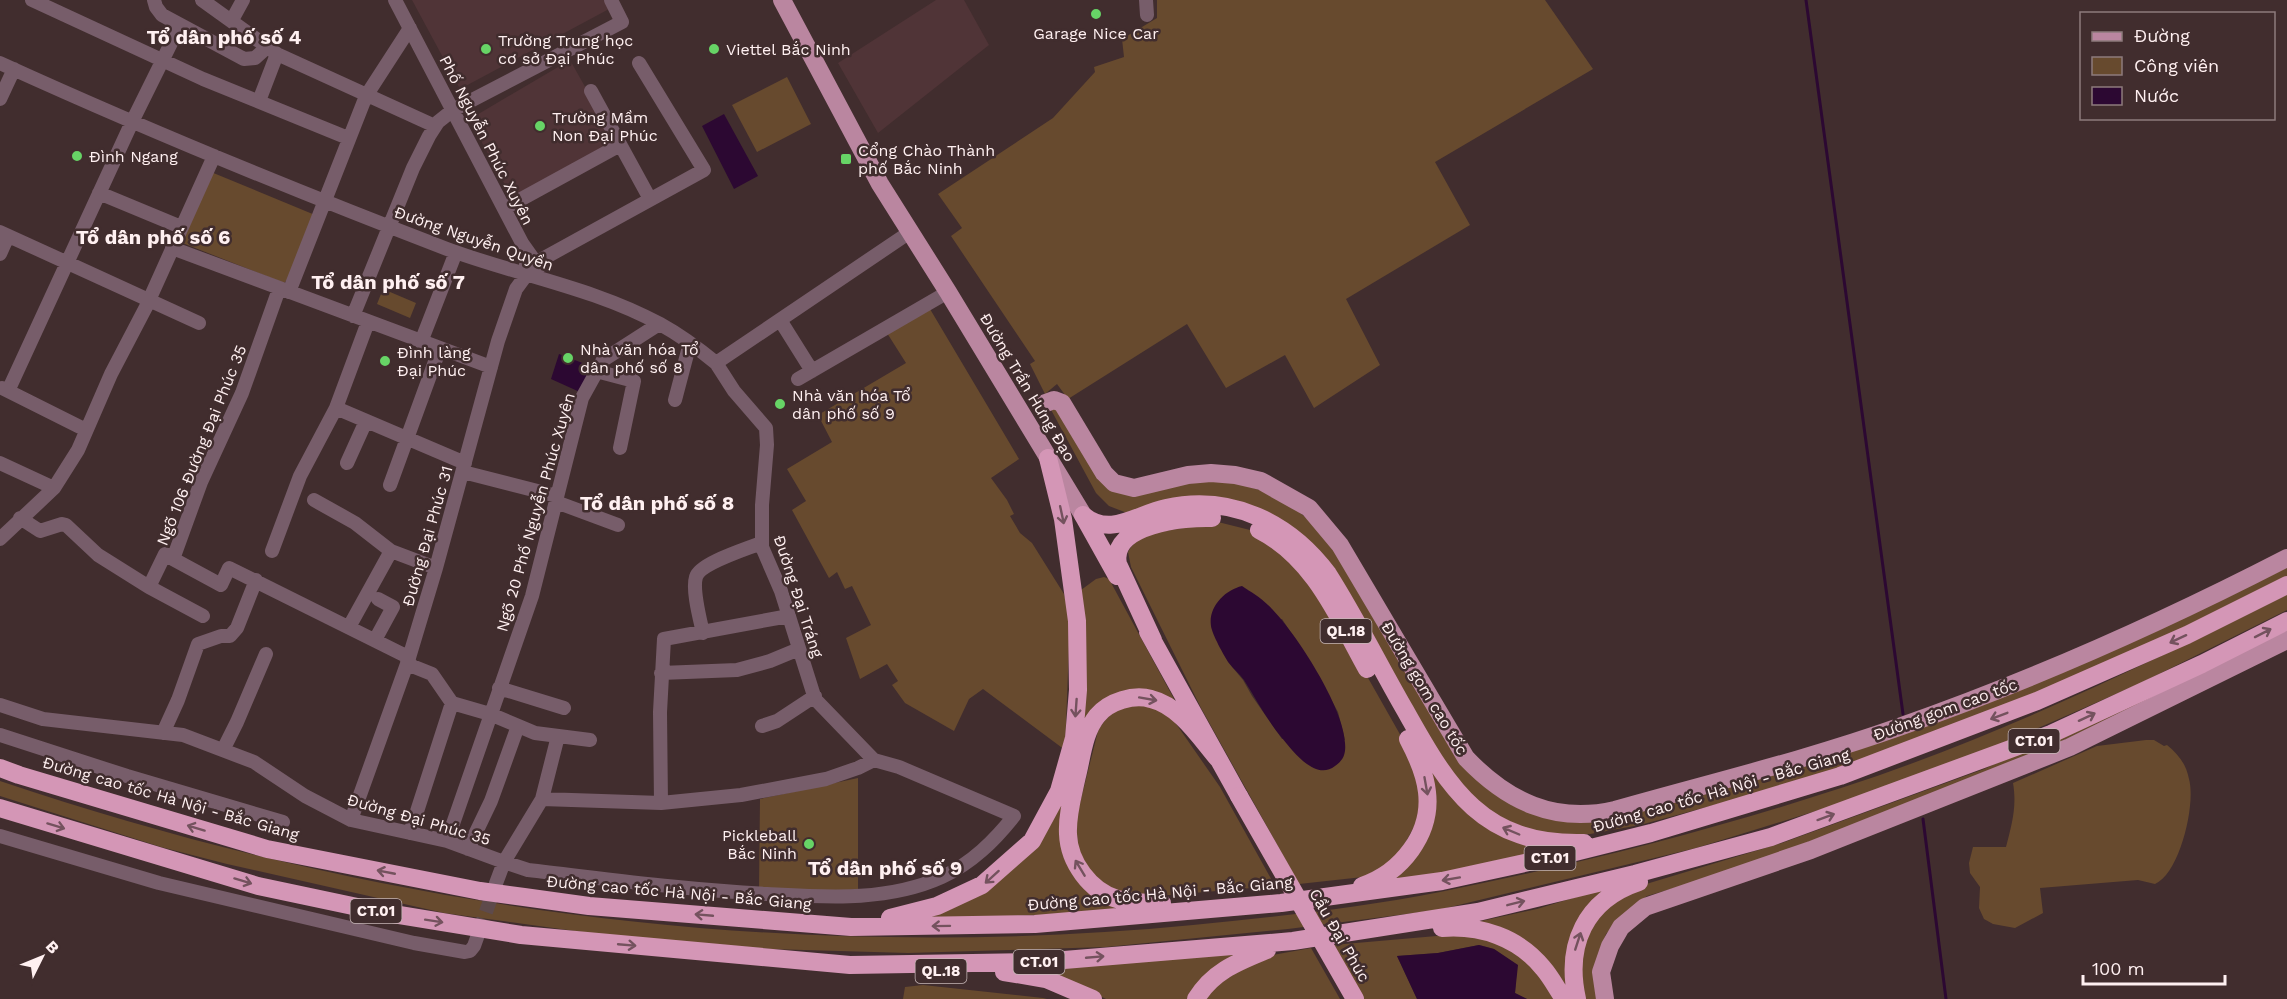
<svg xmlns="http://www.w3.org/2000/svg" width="2287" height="999" viewBox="0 0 2287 999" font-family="'Work Sans',sans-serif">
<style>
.built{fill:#503437}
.green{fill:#674a2e;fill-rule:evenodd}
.water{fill:#2c0832}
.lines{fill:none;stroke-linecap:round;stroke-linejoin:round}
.stream{stroke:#2c0832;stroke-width:3}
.minor-tunnel{stroke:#5e4a4b;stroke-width:14;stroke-dasharray:14 7;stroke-linecap:butt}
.minor{stroke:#775d6a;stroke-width:14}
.major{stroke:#ba86a0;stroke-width:18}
.highway{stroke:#d496b6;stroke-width:18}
.highway-bridge{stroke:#d496b6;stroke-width:18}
.oneway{stroke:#74525e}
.poi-dot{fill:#67d466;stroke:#412d2e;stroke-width:2}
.labels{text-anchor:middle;stroke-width:5;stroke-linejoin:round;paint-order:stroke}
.shield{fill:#412d2e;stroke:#c6b6b6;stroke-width:1.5}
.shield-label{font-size:15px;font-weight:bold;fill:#fff0f1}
.poi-label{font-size:16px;fill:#fff0f1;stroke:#412d2e;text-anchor:start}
.street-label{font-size:16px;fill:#fff0f1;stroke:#412d2e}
.quarter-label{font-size:20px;font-weight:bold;fill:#fff0f1;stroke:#412d2e}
</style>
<rect width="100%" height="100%" fill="#412d2e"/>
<path class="built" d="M412,0H604L609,9L460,89Z
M936,0H964L989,45L878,133L838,63Z
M570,60L615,140L518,194H512L509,192L474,128L475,116Z"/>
<path class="green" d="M1157,0H1545L1593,69L1435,162L1470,225L1346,299L1380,365L1314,408L1285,355L1226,388L1187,324L1068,399L1057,384L1045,394L1030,364L1035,361L951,236L962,228L938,194L1053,118L1095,72L1094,67L1124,57L1122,39L1157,18Z
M787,77L811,124L757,152L732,105Z
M211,172L315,215L287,280L284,283L180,242Z
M383,289L416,303L410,318L377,304Z
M930,309L1019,459L991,478L1007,500L1014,514L1010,516L1020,533L1032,543L1064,594L1070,619L1065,750L983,689L969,699L954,731L905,703L892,685L898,681L887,664L860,679L846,638L871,625L852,586L845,589L837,572L829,578L792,510L806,501L787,469L832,442L818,415L906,363L887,333Z
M1049,406L1057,407L1105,481L1187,484L1214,480L1230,481L1279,496L1324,532L1444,732L1543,817L1750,781L2287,566V577L2092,672L1825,775L1640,825L1590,834L1543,835L1497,816L1467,794L1267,514L1127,513L1109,506L1096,493Z
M1218,522L1250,530L1267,537L1325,602L1410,752L1424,808L1395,862L1363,877L1299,884L1201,708L1131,567L1128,552L1131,547L1142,535ZM1282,619L1311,663L1338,712L1345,740L1282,739L1252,696L1243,680L1228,662L1211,625Z
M1104,577L1109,579L1180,710L1150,693L1088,722L1082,717L1081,590L1096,579Z
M2287,594V610L2141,683L1981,753L1848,801L1696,848L1438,910L1288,929L1106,947L908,953L770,949L597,934L444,913L227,864L161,847L0,796V781C385,911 788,964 1193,925C1274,917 1359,908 1440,892C1575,865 1710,831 1841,788C1996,738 2142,666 2287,594Z
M2287,627V635L2181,689L1973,780L1729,872L1647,896L1629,909L1606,934L1600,949L1597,999H1584L1579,962L1592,922L1633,888L1782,843L1984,769Z
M1134,702L1167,711L1179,728L1220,787L1275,886L1170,895L1136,896L1115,891L1094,876L1078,850L1076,819L1098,731C1105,717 1119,706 1134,702Z
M1404,722L1463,806L1567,850L1380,886L1429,823Z
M2146,740H2154L2164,746L2167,745C2179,755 2186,764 2189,779C2196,804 2180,873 2155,884L2138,880L2040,888L2043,913L2015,928L1993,924L1984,919L1979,908L1980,887L1970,873L1969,863L1973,847H2006C2012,824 2017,806 2013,783L2097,746Z
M1073,772L1067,854L1133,906L1078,914L911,919L991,883Z
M858,778V889L831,892L759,891L760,799Z
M1612,886L1587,911L1573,999L1550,969L1472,923L1537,909Z
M1471,933L1521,952L1557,999H1527L1515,993L1517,965L1494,949L1479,945L1438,953L1397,956L1417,999H1363L1333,945Z
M1311,948L1340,999H1205L1211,989L1261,957Z
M1240,953L1191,999H1106L1079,986L1026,967Z
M923,985L1043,998L1047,999H903L905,987Z"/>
<path class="water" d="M724,114L758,176L734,189L702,126Z
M559,354L593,367L582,393L551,379Z
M1242,586C1251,592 1260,597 1268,605C1294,629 1344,707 1345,743C1346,753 1344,760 1335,766C1316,781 1294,753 1282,738C1267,720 1256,699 1244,680C1240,674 1233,669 1229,663C1224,656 1212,634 1211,626C1208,607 1225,590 1242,586Z
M1479,945L1494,949L1518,965L1515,993L1527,999H1417L1397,956L1438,953Z"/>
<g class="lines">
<path class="stream" d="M1806,0L1903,714
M1923,819L1946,999"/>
<path class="minor-tunnel" d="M479,932L495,886"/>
<path class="minor" d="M32,0L203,79L348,138
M154,0L156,7L162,15L244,59L255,58L266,48
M202,0L277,54L435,126
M395,0L522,243L539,267
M1146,0L1147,15
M232,20L243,0
M0,63C147,130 296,191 447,249C517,275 594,288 660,324C680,335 699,349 716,363L910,232
M591,91L650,199
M0,99L14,69
M259,101L277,54
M99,193L181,227
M505,208L620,145
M0,232L199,323
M172,248L491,367
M0,254L8,236
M526,265L535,263L704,170L639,63
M289,292L366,96L410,28
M353,316L413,168L429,136L438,122L453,110L622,22L611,0
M780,320L812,371
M421,342L456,252
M716,363L734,391L766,428L767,445L762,505V547L781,591L815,699L874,760
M596,371L634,381L620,448
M798,379L948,292
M2,388L86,430
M8,391L132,122L180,25
M675,400L690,343
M336,408L465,463
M0,463L54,488
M347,463L366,421
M463,472L557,496
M390,485L440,348
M314,500L355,523L391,551L436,568
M556,502L618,525
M20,518L40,531L62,524L66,525L98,555L149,587L165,554L173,559L201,482L242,393L279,289
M0,539L54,488L78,450L111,374L146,307L214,156
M272,551L300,476L336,408L368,322
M173,559L221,585L229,568L404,655L412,666L432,674L452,703L490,714L535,733L590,740
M149,587L203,616
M349,627L391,551
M703,633C700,619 692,590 696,577C700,563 747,549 761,543
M375,640L393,607L378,599
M661,673L737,670L770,661L799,649
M499,688L564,708
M0,705L43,719L183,735L254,762L305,796L351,820L447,841L504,862L542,799L661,803L741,795L826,779L858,768L874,760L899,767L1014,816C994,841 972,863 942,877C887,902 825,897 767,894C687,890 607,879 528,870L504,862L495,886
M762,726L777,721L815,696
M163,733L178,700L198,644L221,636H230L237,628L256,580
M0,735L127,776L283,822
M223,750L237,722L266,654
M542,799L558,736
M661,803L660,712L664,639L789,616
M351,820L408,661L436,568L498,341L516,289L535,263
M410,833L452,703
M0,836L159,883L414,943L465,952L470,951L474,946L479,932
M447,841L532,596L582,398L603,360L659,324
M468,849L491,801L518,726"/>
<path class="major" d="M782,0L880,184L948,292L1083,515
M1043,404L1054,400L1062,403L1104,473L1114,483L1134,488L1188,475L1211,473L1235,475L1261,481L1309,508L1340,545L1466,758C1507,801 1554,824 1615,810C1710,783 1806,760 1899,727C2033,680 2161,623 2287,558
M1605,999L1601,972L1610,946L1621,927L1645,907L1811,850L2070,747L2287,640"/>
<path class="highway" d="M1083,515C1110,538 1137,514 1166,508C1231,494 1289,522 1328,574C1356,618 1379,665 1405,710C1449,789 1483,846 1584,843
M1083,515L1117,576
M1259,530C1314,558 1338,617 1367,669
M1148,632L1239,796
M1153,640L1118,564C1109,524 1186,517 1212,518
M0,768L19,775L267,849L480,891L524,897L589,906L851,927L1035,924L1281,903L1442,881L1575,852L1651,833L1840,776L2037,701L2187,635L2287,585
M0,808L258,886L381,912L521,935L850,965L1040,962L1293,941L1478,912L1635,874L1771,837L2051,734L2202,664L2287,621
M1362,886C1401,873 1432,834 1427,792C1425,773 1417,756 1408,739
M1162,903C1147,903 1131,903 1117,899C1090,891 1069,862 1068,834C1067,814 1073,795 1077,776C1082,756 1084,732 1097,716C1109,701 1134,694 1151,699C1180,706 1200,738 1218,759
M890,918L937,906L982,885L1032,841L1059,791L1074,738L1078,690L1077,621L1063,519L1048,458
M1442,928C1480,925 1518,937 1543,968C1551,977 1557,989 1564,999
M1004,972L1046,979L1093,999
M1196,999C1213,971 1238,962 1267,950
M1577,999C1565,945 1585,900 1639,882"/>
<path class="highway-bridge" d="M1239,796L1355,999"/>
</g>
<defs><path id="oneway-shaft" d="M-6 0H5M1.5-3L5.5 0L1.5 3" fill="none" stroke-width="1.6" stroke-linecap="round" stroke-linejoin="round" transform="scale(1.5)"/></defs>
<g class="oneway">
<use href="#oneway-shaft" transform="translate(1062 515) rotate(78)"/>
<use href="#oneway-shaft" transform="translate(2263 633) rotate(-27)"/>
<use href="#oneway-shaft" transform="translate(2178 639) rotate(155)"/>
<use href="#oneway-shaft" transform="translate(1148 699) rotate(10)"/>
<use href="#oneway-shaft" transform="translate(1076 708) rotate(94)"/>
<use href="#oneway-shaft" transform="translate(1999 716) rotate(159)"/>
<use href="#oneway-shaft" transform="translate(2087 717) rotate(-25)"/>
<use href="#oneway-shaft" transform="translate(1426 786) rotate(80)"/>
<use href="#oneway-shaft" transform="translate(1826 817) rotate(-20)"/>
<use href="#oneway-shaft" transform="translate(56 826) rotate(17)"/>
<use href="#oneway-shaft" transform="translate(196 828) rotate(-163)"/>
<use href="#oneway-shaft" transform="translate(1511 831) rotate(-157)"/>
<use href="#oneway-shaft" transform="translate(1080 868) rotate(-121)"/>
<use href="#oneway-shaft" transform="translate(386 872) rotate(-169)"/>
<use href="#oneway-shaft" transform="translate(992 877) rotate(138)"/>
<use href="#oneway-shaft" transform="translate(1451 879) rotate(170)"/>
<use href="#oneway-shaft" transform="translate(243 881) rotate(17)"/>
<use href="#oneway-shaft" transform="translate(1516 903) rotate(-14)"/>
<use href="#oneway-shaft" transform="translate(704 915) rotate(-175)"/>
<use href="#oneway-shaft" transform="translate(434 921) rotate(9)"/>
<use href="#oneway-shaft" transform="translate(941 926) rotate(179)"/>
<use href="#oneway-shaft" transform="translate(1578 941) rotate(-72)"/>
<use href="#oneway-shaft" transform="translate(627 945) rotate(5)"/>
<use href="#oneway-shaft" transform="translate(1095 957) rotate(-5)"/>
</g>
<g class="poi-dot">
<circle cx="1096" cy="14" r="6"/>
<circle cx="486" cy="49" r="6"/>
<circle cx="714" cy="49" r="6"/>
<circle cx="540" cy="126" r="6"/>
<circle cx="77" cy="156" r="6"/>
<rect x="840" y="153" width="12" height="12" rx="3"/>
<circle cx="568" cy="358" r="6"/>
<circle cx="385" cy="361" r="6"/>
<circle cx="780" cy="404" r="6"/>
<circle cx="809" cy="844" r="6"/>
</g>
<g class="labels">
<g class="shield">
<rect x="1320.5" y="619" width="51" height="24" rx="4.5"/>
<rect x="2008.5" y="729" width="51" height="24" rx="4.5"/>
<rect x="1524.5" y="846" width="51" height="24" rx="4.5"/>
<rect x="350.5" y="899" width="51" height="24" rx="4.5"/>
<rect x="1013.5" y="950" width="51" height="24" rx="4.5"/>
<rect x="915.5" y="959" width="51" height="24" rx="4.5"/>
</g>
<g class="shield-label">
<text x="1346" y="636">QL.18</text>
<text x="2034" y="746">CT.01</text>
<text x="1550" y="863">CT.01</text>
<text x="376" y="916">CT.01</text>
<text x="1039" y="967">CT.01</text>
<text x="941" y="976">QL.18</text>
</g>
<g class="poi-label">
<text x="1096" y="39" text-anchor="middle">Garage Nice Car</text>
<text x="498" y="46">Trường Trung học<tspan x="498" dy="18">cơ sở Đại Phúc</tspan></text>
<text x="726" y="55">Viettel Bắc Ninh</text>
<text x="552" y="123">Trường Mầm<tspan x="552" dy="18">Non Đại Phúc</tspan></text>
<text x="858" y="156">Cổng Chào Thành<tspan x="858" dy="18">phố Bắc Ninh</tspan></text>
<text x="89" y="162">Đình Ngang</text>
<text x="580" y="355">Nhà văn hóa Tổ<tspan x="580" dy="18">dân phố số 8</tspan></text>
<text x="397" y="358">Đình làng<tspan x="397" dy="18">Đại Phúc</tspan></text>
<text x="792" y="401">Nhà văn hóa Tổ<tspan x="792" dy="18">dân phố số 9</tspan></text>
<text x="797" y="841" text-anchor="end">Pickleball<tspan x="797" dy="18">Bắc Ninh</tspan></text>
</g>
<g class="street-label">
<text transform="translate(487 140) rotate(63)" y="6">Phố Nguyễn Phúc Xuyên</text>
<text transform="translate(474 238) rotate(19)" y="6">Đường Nguyễn Quyền</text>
<text transform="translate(1028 387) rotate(59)" y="6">Đường Trần Hưng Đạo</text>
<text transform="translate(201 445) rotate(-68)" y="6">Ngõ 106 Đường Đại Phúc 35</text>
<text transform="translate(535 512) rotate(-74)" y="6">Ngõ 20 Phố Nguyễn Phúc Xuyên</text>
<text transform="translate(427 536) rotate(-74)" y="6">Đường Đại Phúc 31</text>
<text transform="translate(799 596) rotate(72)" y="6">Đường Đại Tráng</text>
<text transform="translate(1425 688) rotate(59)" y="6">Đường gom cao tốc</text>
<text transform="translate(1945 709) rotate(-20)" y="6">Đường gom cao tốc</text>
<text transform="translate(1721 790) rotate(-16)" y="6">Đường cao tốc Hà Nội - Bắc Giang</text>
<text transform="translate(171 798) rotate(16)" y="6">Đường cao tốc Hà Nội - Bắc Giang</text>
<text transform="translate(419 819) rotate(16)" y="6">Đường Đại Phúc 35</text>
<text transform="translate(679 892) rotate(5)" y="6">Đường cao tốc Hà Nội - Bắc Giang</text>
<text transform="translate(1160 893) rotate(-5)" y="6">Đường cao tốc Hà Nội - Bắc Giang</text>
<text transform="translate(1340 935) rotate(60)" y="6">Cầu Đại Phúc</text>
</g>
<g class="quarter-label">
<text x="224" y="44">Tổ dân phố số 4</text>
<text x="153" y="244">Tổ dân phố số 6</text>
<text x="388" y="289">Tổ dân phố số 7</text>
<text x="657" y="510">Tổ dân phố số 8</text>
<text x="885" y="875">Tổ dân phố số 9</text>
</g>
</g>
<rect x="2080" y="12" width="195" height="108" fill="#412d2e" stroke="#8d7b7c" stroke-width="1.5"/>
<rect x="2092" y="32" width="30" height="9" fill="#ba86a0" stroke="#8d7b7c" stroke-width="1.5"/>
<text x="2134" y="42" font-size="18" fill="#fff0f1">Đường</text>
<rect x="2092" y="57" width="30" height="18" fill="#674a2e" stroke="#8d7b7c" stroke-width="1.5"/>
<text x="2134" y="72" font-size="18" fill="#fff0f1">Công viên</text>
<rect x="2092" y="87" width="30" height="18" fill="#2c0832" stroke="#8d7b7c" stroke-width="1.5"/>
<text x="2134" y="102" font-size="18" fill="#fff0f1">Nước</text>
<g transform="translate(42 957) rotate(47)" stroke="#412d2e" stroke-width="4.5" paint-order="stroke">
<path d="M0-4.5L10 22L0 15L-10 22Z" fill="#fff0f1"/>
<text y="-9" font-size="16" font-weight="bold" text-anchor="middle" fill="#fff0f1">B</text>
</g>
<path d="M2083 975v9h142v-9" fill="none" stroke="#fff0f1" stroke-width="3"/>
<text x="2092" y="975" font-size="18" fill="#fff0f1" stroke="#412d2e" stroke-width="4.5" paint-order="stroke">100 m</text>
</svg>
